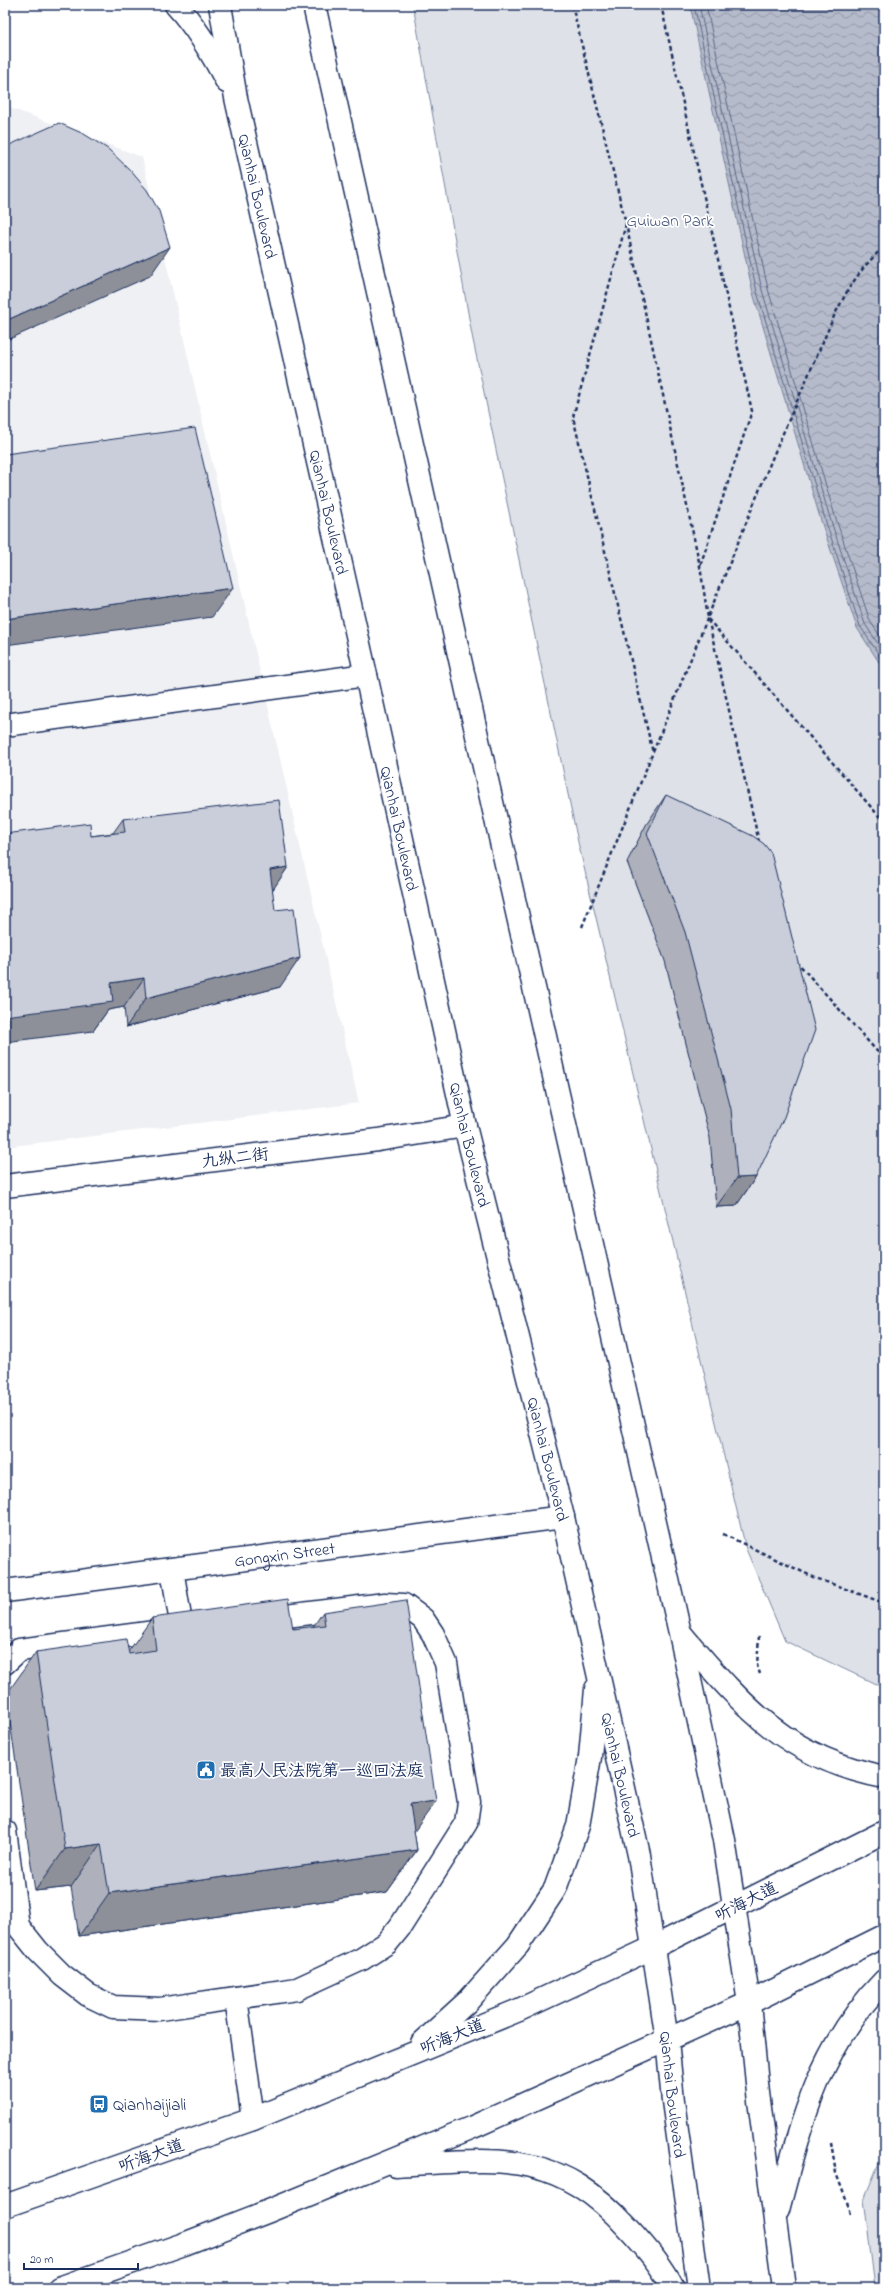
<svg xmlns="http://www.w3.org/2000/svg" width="889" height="2293" viewBox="0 0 889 2293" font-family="'Indie Flower','LXGW WenKai TC',sans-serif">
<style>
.built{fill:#eff0f4}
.park{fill:#dee1e7;stroke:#7c88a2}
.water{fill:url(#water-waves);stroke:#77839f}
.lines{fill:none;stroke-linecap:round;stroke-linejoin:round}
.shore{stroke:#596789;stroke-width:1}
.minor-casing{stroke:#1b2f5e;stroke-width:25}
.major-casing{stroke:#1b2f5e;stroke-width:25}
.path{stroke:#1b2f5e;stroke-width:2.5;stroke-dasharray:4 3;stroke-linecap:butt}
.minor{stroke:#fff;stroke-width:22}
.major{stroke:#fff;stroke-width:22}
.wall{fill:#aeb1bb;stroke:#1b2f5e}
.shaded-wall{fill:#8d9099;stroke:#1b2f5e}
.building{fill:#caceda;stroke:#1b2f5e}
.labels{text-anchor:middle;stroke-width:3.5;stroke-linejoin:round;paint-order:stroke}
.street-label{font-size:17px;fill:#1b2f5e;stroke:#fff}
.park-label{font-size:17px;fill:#4c5c80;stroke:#fff}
.poi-label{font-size:17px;fill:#1b2f5e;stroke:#fff;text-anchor:start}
</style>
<defs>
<pattern id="water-waves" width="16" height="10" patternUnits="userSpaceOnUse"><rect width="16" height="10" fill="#b5bbca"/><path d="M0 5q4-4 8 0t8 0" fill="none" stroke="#9298a7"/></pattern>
</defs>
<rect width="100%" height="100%" fill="#fff"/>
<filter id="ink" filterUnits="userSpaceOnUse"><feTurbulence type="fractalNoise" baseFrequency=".025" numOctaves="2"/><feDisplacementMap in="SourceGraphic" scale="8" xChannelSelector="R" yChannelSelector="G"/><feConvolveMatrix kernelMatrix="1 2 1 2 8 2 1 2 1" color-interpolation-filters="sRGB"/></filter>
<g filter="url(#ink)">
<path class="built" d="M5,106L142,157L359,1103L5,1147Z"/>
<path class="park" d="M413,5H884V1688L785,1641L746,1549L578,842L472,335Z
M884,2151V2288H875L864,2199Z"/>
<path class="water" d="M690,5H884V670L857,628L821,521L753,293Z"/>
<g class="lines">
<path class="shore" d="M694,5L757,292L825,519L860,626L884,662
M699,5L762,290L830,518L865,624L884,653
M706,5L768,289L835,516L870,621L884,642"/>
<g class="minor-casing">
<g id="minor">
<path d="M5,725L366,675"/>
<path d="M5,1186L378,1140L465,1126"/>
<path d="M172,1569L182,1629"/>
<path id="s1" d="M5,1591L563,1517"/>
<path d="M5,1663L19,1650L170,1630"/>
<path d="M5,1831L18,1926L38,1951L62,1975L88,1995L113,2007L160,2009L297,1989L362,1959L387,1943L400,1927L466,1823L469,1802L446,1663L433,1634L423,1619L404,1605L385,1604L261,1619"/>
<path d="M236,1998L253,2119"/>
</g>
</g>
<g class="major-casing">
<g id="major">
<path d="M176,5C197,28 213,55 227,82"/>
<path id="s2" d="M220,5L236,98L366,675L465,1126L563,1517L639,1855L667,2040L673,2101L699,2288"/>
<path d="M314,5L480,749L680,1633L724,1840L749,2003L758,2093L784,2288"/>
<path d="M682,1635C744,1707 786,1758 884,1777"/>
<path d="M422,2043L468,2001L518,1945L555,1889L578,1826L590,1757L596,1689"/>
<path d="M396,2165C495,2160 554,2147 627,2227C644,2245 662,2266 673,2288"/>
<path d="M5,2206L253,2119L519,2010L654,1947L884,1832"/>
<path d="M778,2210C801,2123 819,2047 884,1981"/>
<path d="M59,2288L184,2244L269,2211L473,2127L749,2003L884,1936"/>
</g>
</g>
<path class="path" d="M572,5L626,224L700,566L708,618L759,842
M661,5L752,411L700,566
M626,224L573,417L653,753
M708,619L884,822
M582,927L774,454L835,314L849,288L864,267L884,246
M796,961L884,1059
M723,1534L813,1577L884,1603
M759,1636L757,1665L760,1674
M831,2142L836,2173L851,2213"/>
<use href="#minor" class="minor"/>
<use href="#major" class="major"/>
</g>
<path class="wall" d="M666,795L756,1177L736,1206L716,1207L710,1138L665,961L627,862L646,825Z
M123,819L288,867L272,890L280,987L126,1027L124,1007L108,1010L93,1031L91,836L113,833Z
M323,1612L414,1831L417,1850L387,1892L79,1936L71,1887L35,1891L6,1695L36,1652H128L152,1618L293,1629L313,1627Z"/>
<path class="shaded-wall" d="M170,247L150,276L5,341V321Z
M233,588L212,617L5,645V619Z
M288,867L268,897L270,870Z
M300,958L280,987L126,1027L146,998Z
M144,978L124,1007L108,1010L93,1031L5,1042V1016L111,983Z
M756,1177L736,1206L716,1207L737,1178Z
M436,1801L406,1843L410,1804Z
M101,1844L71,1887L35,1891L65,1849Z
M417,1850L387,1892L79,1936L109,1893Z"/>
<path class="building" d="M59,123L84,134L108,149L130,170L147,190L159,211L170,247L5,321V147Z
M195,428L233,588L5,619V454Z
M666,795L753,836L764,844L771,853L815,1030L784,1117L756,1177L737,1178L731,1109L685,932L647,833Z
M279,800L288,867L270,870L275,910L294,908L300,958L146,998L144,978L111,983L113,1002L5,1016V834L90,823L91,836L125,832L123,819Z
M288,1599L293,1629L325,1625L323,1612L406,1600L436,1801L410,1804L417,1850L109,1893L101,1844L65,1849L36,1652L126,1639L129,1654L156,1650L152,1618Z"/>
</g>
<defs>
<g id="civic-square" transform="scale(1)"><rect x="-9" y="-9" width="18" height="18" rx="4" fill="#1f6fb2" stroke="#fff"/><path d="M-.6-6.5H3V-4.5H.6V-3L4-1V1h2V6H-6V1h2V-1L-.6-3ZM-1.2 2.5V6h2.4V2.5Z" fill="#fff"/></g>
<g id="bus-square" transform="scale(1)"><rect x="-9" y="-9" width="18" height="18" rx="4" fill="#1f6fb2" stroke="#fff"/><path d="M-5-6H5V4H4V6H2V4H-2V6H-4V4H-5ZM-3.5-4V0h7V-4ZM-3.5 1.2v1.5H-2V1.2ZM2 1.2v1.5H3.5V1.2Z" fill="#fff"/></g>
</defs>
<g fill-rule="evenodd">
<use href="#civic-square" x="206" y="1770"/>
<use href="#bus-square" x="99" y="2104"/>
</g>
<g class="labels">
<g class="street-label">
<text dy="6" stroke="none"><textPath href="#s2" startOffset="195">Qianhai Boulevard</textPath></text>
<text dy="6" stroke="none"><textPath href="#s2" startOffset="519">Qianhai Boulevard</textPath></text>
<text dy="6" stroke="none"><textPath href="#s2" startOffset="843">Qianhai Boulevard</textPath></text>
<text dy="6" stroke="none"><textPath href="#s2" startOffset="1167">Qianhai Boulevard</textPath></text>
<text transform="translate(235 1157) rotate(-7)" y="6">九纵二街</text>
<text dy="6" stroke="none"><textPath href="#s2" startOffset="1491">Qianhai Boulevard</textPath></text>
<text dy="6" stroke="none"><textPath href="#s1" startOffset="282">Gongxin Street</textPath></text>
<text dy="6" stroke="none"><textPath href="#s2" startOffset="1815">Qianhai Boulevard</textPath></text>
<text transform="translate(746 1901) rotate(-27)" y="6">听海大道</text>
<text transform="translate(452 2036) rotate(-22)" y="6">听海大道</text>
<text dy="6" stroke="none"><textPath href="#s2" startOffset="2139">Qianhai Boulevard</textPath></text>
<text transform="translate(151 2155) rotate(-20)" y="6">听海大道</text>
</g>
<g class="park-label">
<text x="670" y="226">Guiwan Park</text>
</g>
<g class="poi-label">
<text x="220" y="1776">最高人民法院第一巡回法庭</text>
<text x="113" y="2110">Qianhaijiali</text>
</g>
</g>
<rect width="889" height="2293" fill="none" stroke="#fff" stroke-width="20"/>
<rect x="10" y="10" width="869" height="2273" fill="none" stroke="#1b2f5e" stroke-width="1.5" filter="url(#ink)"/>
<path d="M24 2263v6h114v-6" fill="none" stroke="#1b2f5e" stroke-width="2"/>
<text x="30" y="2263" font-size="12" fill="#1b2f5e" stroke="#ffffff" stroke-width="3" paint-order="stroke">20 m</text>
</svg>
